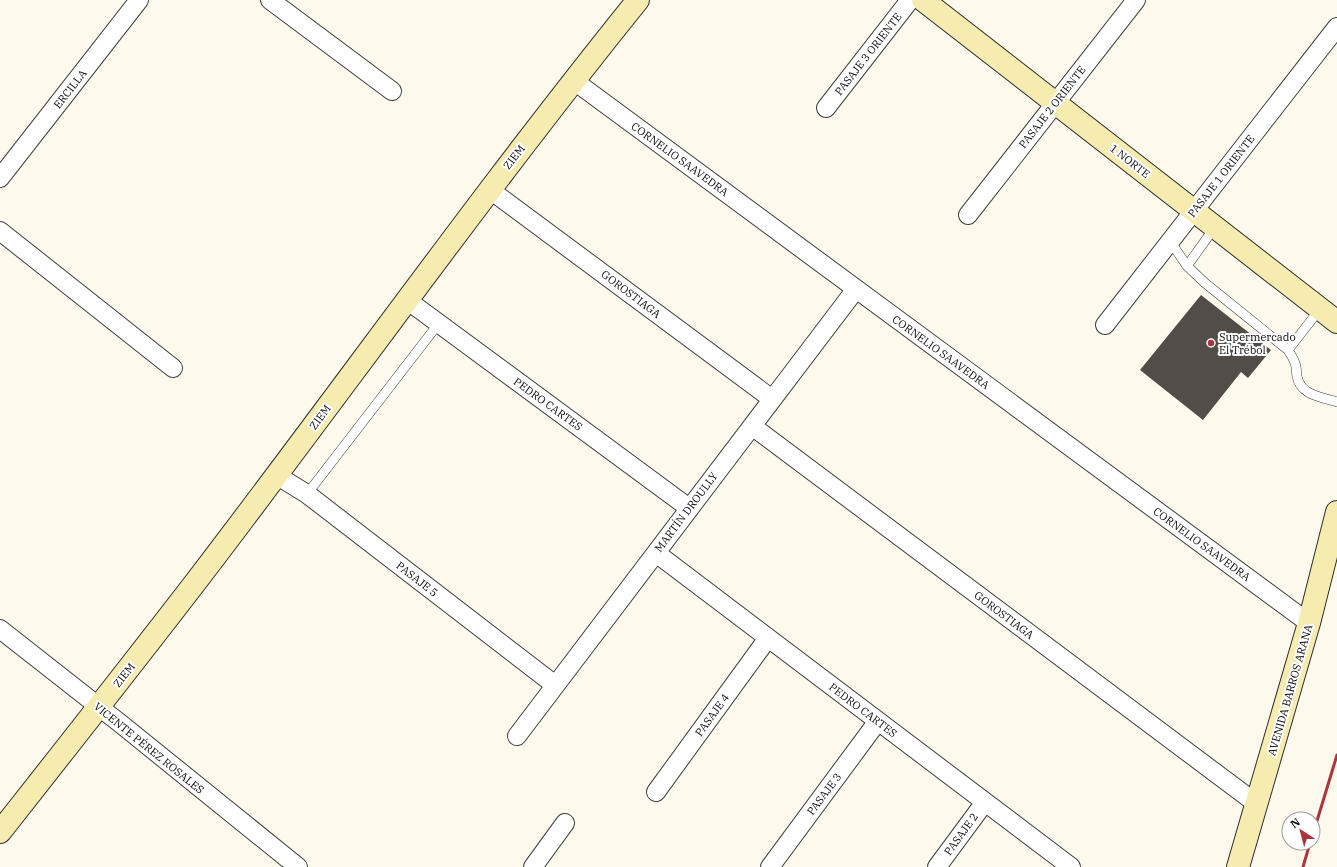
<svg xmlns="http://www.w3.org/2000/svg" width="1337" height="867" viewBox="0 0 1337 867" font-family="'IBM Plex Serif',serif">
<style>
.building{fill:#534d4a}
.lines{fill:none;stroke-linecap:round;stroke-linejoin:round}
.lane-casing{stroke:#3f3f3f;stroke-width:10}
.street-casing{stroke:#3f3f3f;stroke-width:20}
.secondary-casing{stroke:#2e2e2e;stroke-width:24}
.lane{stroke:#fff;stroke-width:9}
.street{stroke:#fff;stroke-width:18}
.secondary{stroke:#f6ecaf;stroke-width:22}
.rail{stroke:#ac343d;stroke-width:3}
.poi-dot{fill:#ac343d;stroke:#fff;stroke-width:1.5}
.labels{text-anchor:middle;stroke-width:4;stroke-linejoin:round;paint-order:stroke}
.street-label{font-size:11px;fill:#0c0c0c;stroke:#fff}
.poi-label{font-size:11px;fill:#0c0c0c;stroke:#fff;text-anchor:start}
</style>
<rect width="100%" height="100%" fill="#fdf9ed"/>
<path class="building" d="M1201,295L1271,350L1248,378L1241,372L1203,420L1140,370Z"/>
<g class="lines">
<g class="lane-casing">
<path id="lane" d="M1215,227L1187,266L1205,283L1288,350C1291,355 1295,360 1296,367C1297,370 1296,373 1297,376C1300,395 1321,397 1337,402
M1170,241L1187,266
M1288,350L1320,309
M307,494L439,323"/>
</g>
<g class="street-casing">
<path id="street" d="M270,0L392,91
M573,80L1309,623
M826,108L910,0
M0,178L139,0
M489,189L772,399
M968,215L1136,0
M0,231L173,368
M407,300L689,508
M1105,325L1337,27
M752,426L1257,804
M276,475L307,494L555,685
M656,553L1071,867
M0,629L121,724L298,867
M517,736L856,289
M656,792L768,638
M533,867L565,823
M770,867L878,721
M937,867L985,802"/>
</g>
<g class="secondary-casing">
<path id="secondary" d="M923,0L1337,322
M0,832C67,747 135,661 201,575C347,384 487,187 638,0
M1238,867L1309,623L1337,512"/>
</g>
<use href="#lane" class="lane"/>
<use href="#street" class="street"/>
<use href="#secondary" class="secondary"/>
<path class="rail" d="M1313,834L1337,755
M1303,867L1310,843"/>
</g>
<circle class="poi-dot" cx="1211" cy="343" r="4"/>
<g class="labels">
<g class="street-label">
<text transform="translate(868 54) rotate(-52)" y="4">PASAJE 3 ORIENTE</text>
<text transform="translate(70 89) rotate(-52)" y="4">ERCILLA</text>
<text transform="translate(1052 107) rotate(-52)" y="4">PASAJE 2 ORIENTE</text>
<text transform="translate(514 157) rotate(-52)" y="4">ZIEM</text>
<text transform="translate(680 159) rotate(36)" y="4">CORNELIO SAAVEDRA</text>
<text transform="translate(1130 161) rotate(38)" y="4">1 NORTE</text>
<text transform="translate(1221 176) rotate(-52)" y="4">PASAJE 1 ORIENTE</text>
<text transform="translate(631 294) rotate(37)" y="4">GOROSTIAGA</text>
<text transform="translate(941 352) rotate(36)" y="4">CORNELIO SAAVEDRA</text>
<text transform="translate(548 404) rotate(36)" y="4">PEDRO CARTES</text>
<text transform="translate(320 417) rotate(-53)" y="4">ZIEM</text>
<text transform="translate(686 512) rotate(-53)" y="4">MARTÍN DROULLY</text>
<text transform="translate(1202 544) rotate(36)" y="4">CORNELIO SAAVEDRA</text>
<text transform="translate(417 579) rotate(38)" y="4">PASAJE 5</text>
<text transform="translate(1004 615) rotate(37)" y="4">GOROSTIAGA</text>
<text transform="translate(124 675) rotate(-52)" y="4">ZIEM</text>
<text transform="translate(1290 690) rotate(-74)" y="4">AVENIDA BARROS ARANA</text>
<text transform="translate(863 710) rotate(37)" y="4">PEDRO CARTES</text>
<text transform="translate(712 715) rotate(-54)" y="4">PASAJE 4</text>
<text transform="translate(149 748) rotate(39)" y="4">VICENTE PÉREZ ROSALES</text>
<text transform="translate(824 794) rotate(-53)" y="4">PASAJE 3</text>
<text transform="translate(961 834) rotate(-54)" y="4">PASAJE 2</text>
</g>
<g class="poi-label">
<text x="1219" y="341">Supermercado<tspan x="1219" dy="13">El Trébol</tspan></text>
</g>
</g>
<g transform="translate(1301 831) rotate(324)"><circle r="19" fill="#ffffff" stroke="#9e9e9e"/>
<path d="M0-3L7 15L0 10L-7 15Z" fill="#ac343d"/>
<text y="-6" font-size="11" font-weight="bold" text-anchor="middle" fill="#0c0c0c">N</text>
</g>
</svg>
